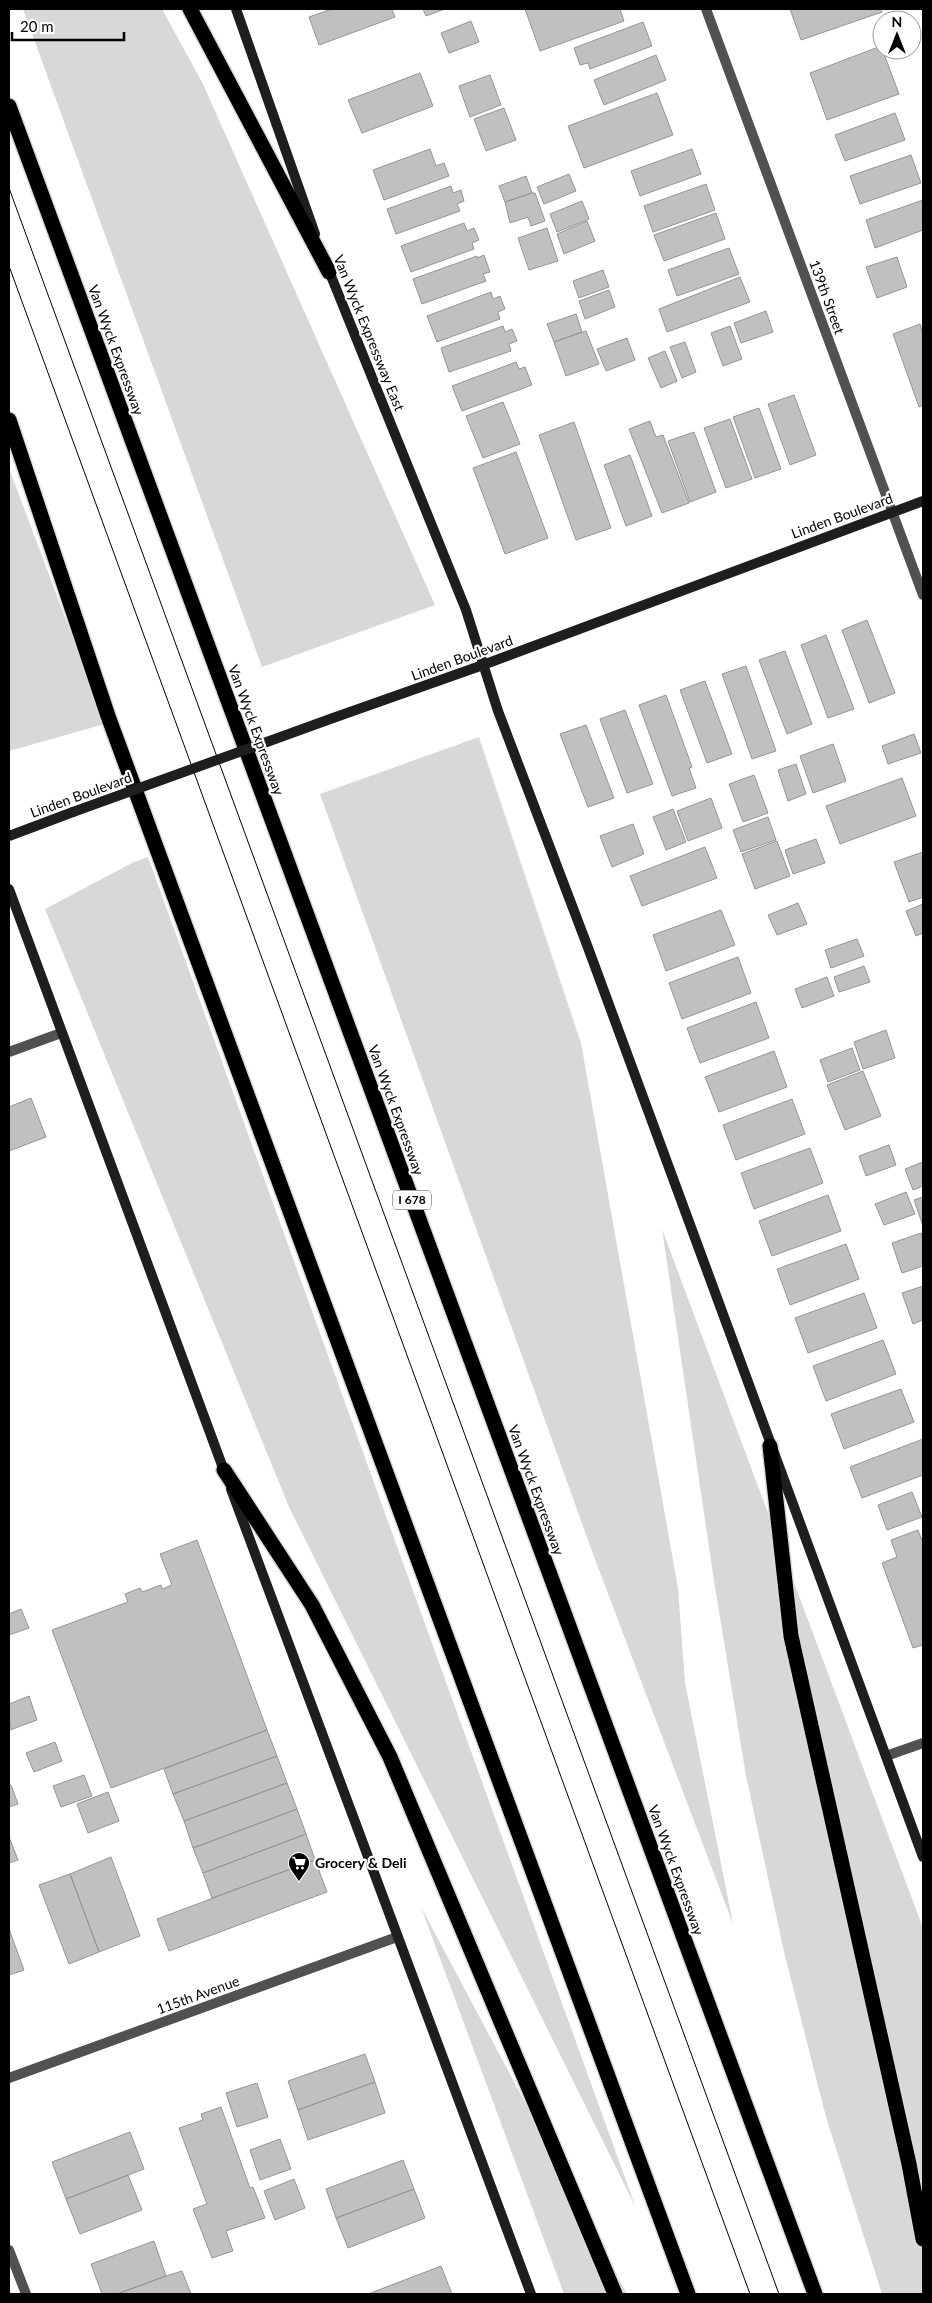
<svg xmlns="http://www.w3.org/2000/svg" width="932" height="2303" viewBox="0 0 932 2303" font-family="Lato,sans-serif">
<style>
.green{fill:#d8d8d8}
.building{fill:#c0c0c0;stroke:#959595}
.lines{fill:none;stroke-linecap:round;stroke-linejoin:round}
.motorway-casing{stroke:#dbdbdb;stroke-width:18}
.service{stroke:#515151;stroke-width:10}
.minor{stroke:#515151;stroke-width:10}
.secondary{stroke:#1e1e1e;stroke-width:10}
.motorway{stroke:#000;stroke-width:15}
.tram{stroke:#000;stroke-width:1}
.secondary-bridge{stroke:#1e1e1e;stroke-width:10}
.labels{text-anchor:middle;stroke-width:4.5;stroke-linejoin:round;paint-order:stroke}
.shield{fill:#fff;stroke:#4c4c4c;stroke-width:1}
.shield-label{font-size:12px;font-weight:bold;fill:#000}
.street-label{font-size:14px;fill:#000;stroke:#fff}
.poi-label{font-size:14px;font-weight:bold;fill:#000;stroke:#fff;text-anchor:start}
</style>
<rect width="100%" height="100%" fill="#fff"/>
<path class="green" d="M23,9H162L203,84L435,605L262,667Z
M9,468L105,724L9,751Z
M479,737L581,1043L678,1588L685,1683L733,1924L593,1554L320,794Z
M148,857L636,2208L289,1507L45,909L134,862Z
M662,1229L923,1928V2294H882L826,2117L784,1952L746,1776L714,1581Z
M421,1907L627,2294H564Z"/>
<path class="building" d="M332,9H392L395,17L319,45L309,17Z
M423,9H445L426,16Z
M525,9H620L624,21L540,51Z
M790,9H881L882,12L801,40Z
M471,21L479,42L449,53L441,33Z
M643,22L652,46L590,69L588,63L580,65L574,48Z
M881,46L899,94L827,120L810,73Z
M656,55L666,80L604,105L594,80Z
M420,73L433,106L362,133L348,100Z
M490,75L501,105L470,117L459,86Z
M657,93L673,135L584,168L568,126Z
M504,108L516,140L486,151L474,119Z
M895,113L905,140L845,161L835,135Z
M430,149L436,166L444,163L449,176L384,200L373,170Z
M692,149L701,174L640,196L631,171Z
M911,155L921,183L860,204L850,176Z
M569,174L576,191L544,204L537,187Z
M526,176L532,193L505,202L499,186Z
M706,184L715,210L653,232L644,206Z
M451,186L453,193L461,190L464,201L457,204L460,211L396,234L387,209Z
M532,193H535L545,221L531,226L528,217L510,223L505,202Z
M923,200V230L875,248L866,220Z
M582,201L589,219L557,232L550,214Z
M716,213L725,239L664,261L654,235Z
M587,221L595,241L564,254L557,234Z
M464,223L467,231L474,228L479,240L472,243L474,249L411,272L401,246Z
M547,228L558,261L529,270L518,238Z
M729,248L739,274L677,296L668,270Z
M484,255L490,272L483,274L486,281L422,304L413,279L477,256V258Z
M897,257L907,287L877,298L866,267Z
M603,270L609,287L579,298L573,281Z
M740,277L750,302L667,332L659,309Z
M609,290L615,307L585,319L579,301Z
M491,292L493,299L500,296L505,309L498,312L500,319L437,342L427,316Z
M766,311L773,332L741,343L734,323Z
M576,314L582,332L554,342L547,324Z
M920,324L923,335V405L919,407L893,334Z
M503,326L505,332L512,329L517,341L509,344L511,351L449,372L441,348Z
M730,326L742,359L723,366L711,333Z
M586,331L599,364L566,376L554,342Z
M627,338L635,360L606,371L597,349Z
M685,342L696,372L682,378L670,347Z
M665,351L677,381L661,388L648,358Z
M516,362L519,369L525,367L532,385L462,411L452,386Z
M794,395L816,455L790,465L768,404Z
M503,402L520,444L483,458L466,416Z
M759,408L781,469L755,478L733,417Z
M730,419L752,479L726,488L704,428Z
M650,421L656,437L663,435L689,503L662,513L629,429Z
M574,422L611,528L576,540L539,435Z
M694,432L716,492L690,502L668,441Z
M516,452L548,538L505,554L473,468Z
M630,455L652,516L626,526L604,465Z
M867,620L895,693L869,703L842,630Z
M826,635L854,709L828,718L801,645Z
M785,651L812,724L787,734L759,660Z
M746,666L776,751L752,759L722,674Z
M705,681L732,754L707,763L680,690Z
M666,695L692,767L689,768L696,788L672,796L639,705Z
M625,710L653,784L627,793L600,719Z
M586,725L614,798L588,807L560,734Z
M914,734L921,753L888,764L882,746Z
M833,744L846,781L813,793L800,756Z
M796,764L806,794L788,801L778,770Z
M754,775L768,813L743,822L729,784Z
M902,778L916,816L840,844L826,806Z
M711,798L722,828L688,841L677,811Z
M673,809L686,842L666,850L653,817Z
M768,817L776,840L741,852L733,830Z
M633,824L644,854L612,867L600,836Z
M816,839L825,863L793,874L785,850Z
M777,841L790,876L755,889L742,854Z
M705,847L717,878L642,906L630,876Z
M923,852V897L909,902L894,862Z
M798,903L807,924L777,935L768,915Z
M923,904V933L916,936L906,911Z
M721,910L735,945L666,971L653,935Z
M857,939L864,956L831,968L825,950Z
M738,957L751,993L682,1019L669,983Z
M864,966L870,982L839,992L834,977Z
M827,977L834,996L802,1008L795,989Z
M756,1002L769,1038L700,1063L687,1028Z
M886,1030L895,1058L863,1069L854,1042Z
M852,1048L860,1070L828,1082L820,1060Z
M774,1051L787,1087L719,1112L705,1077Z
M863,1071L881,1116L845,1130L827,1085Z
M31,1098L46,1137L9,1151V1107Z
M792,1099L805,1134L736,1160L723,1125Z
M889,1145L896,1165L866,1176L859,1156Z
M810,1148L823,1183L754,1209L741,1173Z
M923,1162V1186L913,1190L905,1169Z
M906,1192L915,1214L884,1225L875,1204Z
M828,1195L841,1231L772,1256L759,1221Z
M923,1197V1226L914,1200Z
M921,1233L923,1240V1266L902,1273L892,1243Z
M846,1244L859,1279L790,1305L777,1269Z
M923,1286V1320L913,1324L902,1293Z
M864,1293L877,1328L808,1353L795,1318Z
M883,1340L896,1374L826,1401L813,1366Z
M901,1389L914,1422L844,1449L831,1414Z
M923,1439V1475L862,1498L850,1467Z
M912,1492L922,1517L887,1530L878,1505Z
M918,1530L923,1543V1645L913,1648L882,1563L897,1557L891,1540Z
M197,1540L267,1730L111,1788L52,1630L128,1602L125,1594L140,1588L142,1592L161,1585L162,1589L172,1585L160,1554Z
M21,1609L29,1628L9,1635V1614Z
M29,1696L37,1720L10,1730L9,1704Z
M267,1730L277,1756L173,1794L164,1769Z
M55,1742L62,1761L34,1772L26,1753Z
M277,1756L287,1783L184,1821L173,1794Z
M84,1775L92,1796L61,1807L53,1786Z
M287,1783L297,1809L193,1848L184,1821Z
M11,1785L18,1804L9,1807V1786Z
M108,1792L119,1821L88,1833L77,1804Z
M297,1809L306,1834L203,1873L193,1848Z
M306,1834L315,1860L212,1898L203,1873Z
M9,1837L18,1860L9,1863Z
M111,1857L140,1936L99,1952L70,1874Z
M315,1860L327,1892L169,1951L157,1919Z
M70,1874L99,1952L69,1964L39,1885Z
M9,1929L24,1970L9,1975Z
M365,2054L375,2082L298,2110L288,2081Z
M375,2082L385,2113L308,2140L298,2110Z
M257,2083L268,2117L237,2127L226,2093Z
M221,2107L250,2188L253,2187L265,2218L226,2231L233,2251L212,2258L193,2209L207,2204L179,2128L203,2120L201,2114Z
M130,2132L144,2169L66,2199L52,2162Z
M280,2139L291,2169L260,2180L250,2150Z
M403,2160L414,2189L336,2218L326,2189Z
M128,2175L142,2210L80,2234L66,2199Z
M294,2179L305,2208L275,2220L264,2191Z
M414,2189L425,2218L348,2248L336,2218Z
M154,2241L166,2276L117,2294H102L91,2264Z
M441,2266L452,2294H368Z
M182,2271L191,2294H117L166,2276Z"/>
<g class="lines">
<g class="motorway-casing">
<path id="motorway" d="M190,9L329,272
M9,106L815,2294
M9,420L108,716L688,2294
M770,1446L791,1636L909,2164L923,2239
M224,1470L312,1605L390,1757L615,2294"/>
</g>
<path class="service" d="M9,1052L61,1033"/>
<path class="minor" d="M706,9L923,595
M886,1756L923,1743
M9,2078L397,1937
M9,2250L26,2294"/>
<path class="secondary" d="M236,9L315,234
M327,266L466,610L498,711L587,945L923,1857
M333,718L483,665L923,501
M9,836L73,812
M9,889L226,1476
M231,1489L531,2294"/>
<use href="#motorway" class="motorway"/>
<path class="tram" d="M9,188L779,2294
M9,266L750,2294"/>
<path class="secondary-bridge" d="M73,812L333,718"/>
</g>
<defs>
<g id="supermarket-pin" transform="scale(1.125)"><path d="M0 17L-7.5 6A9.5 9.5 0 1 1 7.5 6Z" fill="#000" stroke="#fff"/><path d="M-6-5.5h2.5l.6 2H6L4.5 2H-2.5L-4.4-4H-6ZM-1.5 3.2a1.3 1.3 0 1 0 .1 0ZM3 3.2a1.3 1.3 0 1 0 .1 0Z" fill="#fff"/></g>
</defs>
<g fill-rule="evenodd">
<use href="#supermarket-pin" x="299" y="1863"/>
</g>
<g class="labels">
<rect class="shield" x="393" y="1190.5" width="38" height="19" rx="4"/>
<g class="shield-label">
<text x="412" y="1204">I 678</text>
</g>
<g class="street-label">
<text transform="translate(827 297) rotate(70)" y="5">139th Street</text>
<text transform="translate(369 333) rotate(68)" y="5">Van Wyck Expressway East</text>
<text transform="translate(116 350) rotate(70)" y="5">Van Wyck Expressway</text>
<text transform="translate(842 516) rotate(-20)" y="5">Linden Boulevard</text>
<text transform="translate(462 658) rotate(-20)" y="5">Linden Boulevard</text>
<text transform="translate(256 730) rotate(70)" y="5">Van Wyck Expressway</text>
<text transform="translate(81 795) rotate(-20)" y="5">Linden Boulevard</text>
<text transform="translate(396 1110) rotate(70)" y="5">Van Wyck Expressway</text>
<text transform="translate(536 1490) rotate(70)" y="5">Van Wyck Expressway</text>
<text transform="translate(676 1870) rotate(70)" y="5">Van Wyck Expressway</text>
<text transform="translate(198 1995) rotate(-20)" y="5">115th Avenue</text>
</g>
<g class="poi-label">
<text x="315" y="1868">Grocery &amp; Deli</text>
</g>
</g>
<rect width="932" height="2303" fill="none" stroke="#000000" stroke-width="20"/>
<g transform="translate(897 35)"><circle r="24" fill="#ffffff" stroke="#999999"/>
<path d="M0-4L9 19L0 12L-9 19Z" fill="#000000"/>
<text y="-8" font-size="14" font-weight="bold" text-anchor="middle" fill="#000000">N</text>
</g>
<path d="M12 32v8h112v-8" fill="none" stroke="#000000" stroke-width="2.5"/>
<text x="20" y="32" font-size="15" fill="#000000" stroke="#ffffff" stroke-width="4" paint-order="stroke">20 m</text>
</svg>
